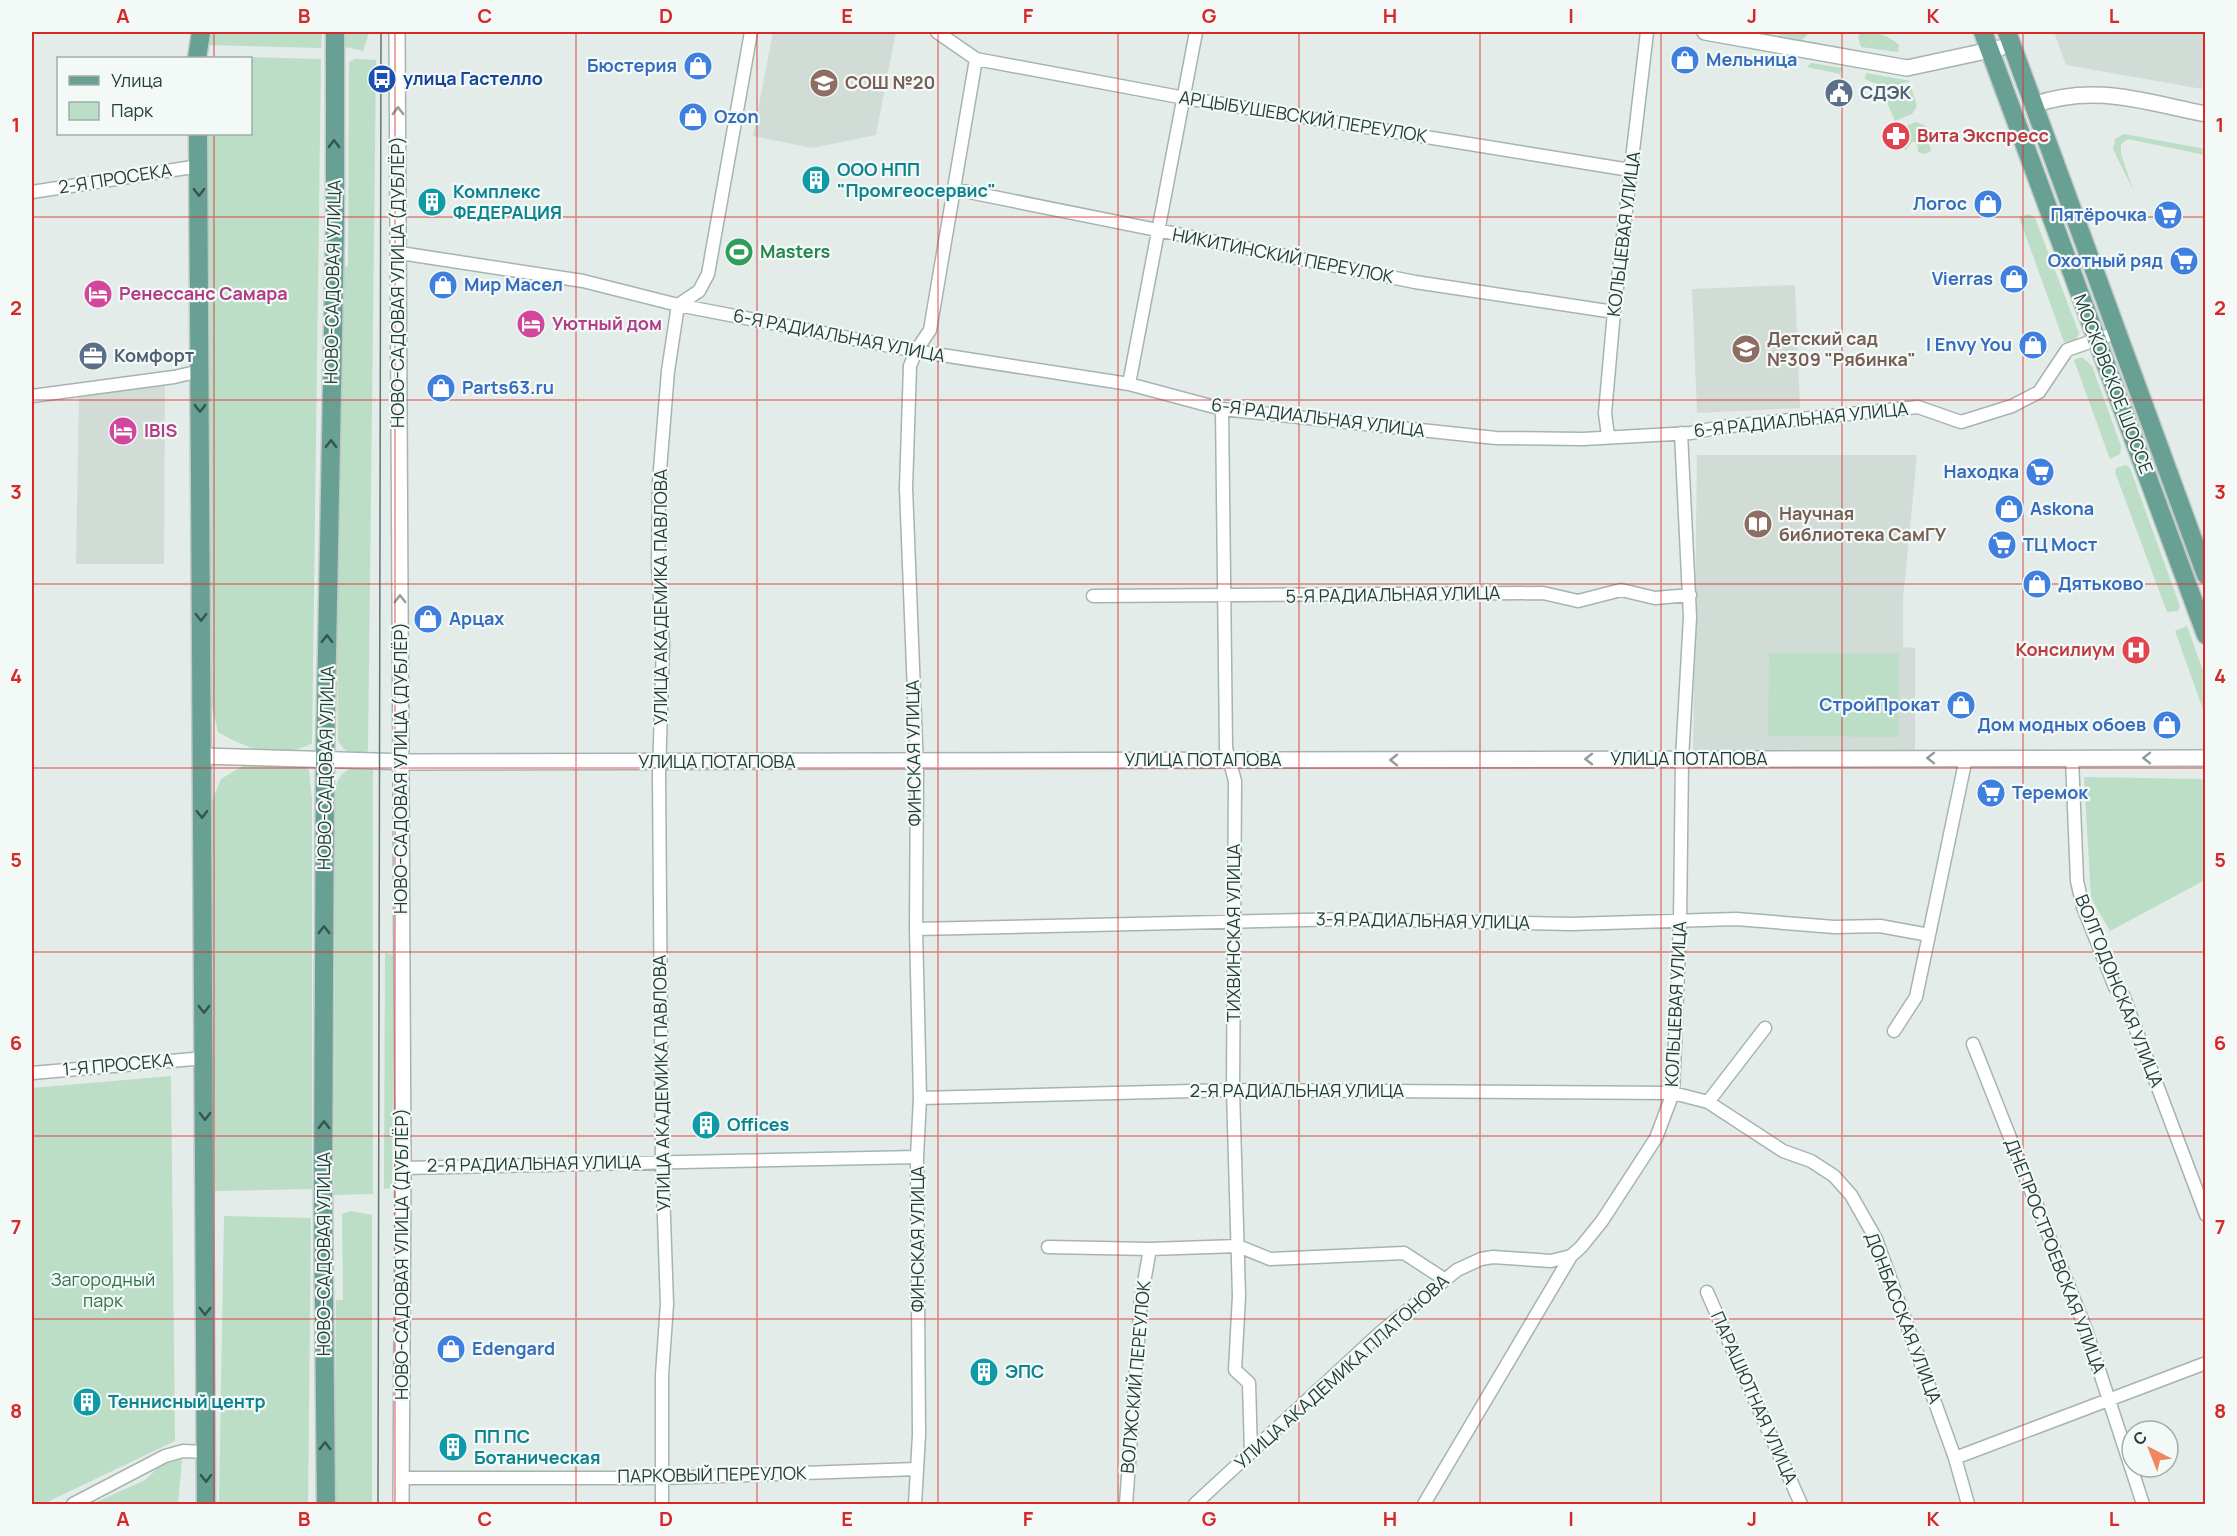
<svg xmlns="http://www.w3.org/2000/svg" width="2237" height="1536" viewBox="0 0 2237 1536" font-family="Manrope,sans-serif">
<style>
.built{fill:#d1dcd7}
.green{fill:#bcddc6}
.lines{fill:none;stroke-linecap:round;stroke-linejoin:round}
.minor-casing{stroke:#a6b4af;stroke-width:15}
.tertiary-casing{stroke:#a6b4af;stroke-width:18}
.primary-casing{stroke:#c1c9c7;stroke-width:21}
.minor{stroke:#fff;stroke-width:12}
.tertiary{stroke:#fff;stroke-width:15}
.primary{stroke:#68a194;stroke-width:18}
.tram{stroke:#5d7972;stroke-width:1.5}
.oneway{stroke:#919e9b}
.oneway2{stroke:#34564e}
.grid{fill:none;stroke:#d62828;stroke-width:1.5;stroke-opacity:0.55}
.labels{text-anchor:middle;stroke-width:4.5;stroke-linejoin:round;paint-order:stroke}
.shop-label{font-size:18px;font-weight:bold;fill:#366cbe;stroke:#f3f9f6;text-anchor:start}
.transit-label{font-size:18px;font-weight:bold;fill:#164399;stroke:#f3f9f6;text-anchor:start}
.education-label{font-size:18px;font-weight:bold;fill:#785e54;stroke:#f3f9f6;text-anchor:start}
.service-label{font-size:18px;font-weight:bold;fill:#4e5e75;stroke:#f3f9f6;text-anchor:start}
.street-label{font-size:18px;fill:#233d37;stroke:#f3f9f6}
.health-label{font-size:18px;font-weight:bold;fill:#be3a42;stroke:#f3f9f6;text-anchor:start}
.culture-label{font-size:18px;font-weight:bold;fill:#0d838f;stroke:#f3f9f6;text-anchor:start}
.leisure-label{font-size:18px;font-weight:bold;fill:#27864d;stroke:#f3f9f6;text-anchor:start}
.hotel-label{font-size:18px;font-weight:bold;fill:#b23c85;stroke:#f3f9f6;text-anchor:start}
.park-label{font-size:18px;fill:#2e734b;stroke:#f3f9f6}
.neatline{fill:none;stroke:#d62828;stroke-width:2}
.grid-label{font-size:20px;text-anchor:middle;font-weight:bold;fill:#d62828}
</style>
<rect width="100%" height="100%" fill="#e3ece8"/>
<path class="built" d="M773,32H896L876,135L812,148L753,136Z
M2054,32H2205V66L2202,89L2066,65Z
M1795,285L1800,408L1697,413L1692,289Z
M165,382L164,564H76L79,396Z
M1697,455H1917L1903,599V647L1915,648V754L1693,755Z"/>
<path class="green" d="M212,32H322L321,48L208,45Z
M345,32H369L363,51L345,47Z
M1778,32H1810L1802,40L1779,35Z
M1862,32C1877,32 1888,35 1899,45L1898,52L1861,47L1858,37Z
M207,56L321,59L312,743C281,761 246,749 218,732L212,707L208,134H250V58Z
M355,59L376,60L368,751C357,759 344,752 338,741L336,532L342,267L348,266L349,62Z
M1811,63L1842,68L1840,74L1807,67Z
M1866,73L1911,81L1886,88L1865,79Z
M1911,87L1917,106L1912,114L1895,121L1884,95Z
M1916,122L1926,126L1931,151L1925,154L1918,152L1917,142H1912L1906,150L1901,146L1896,130Z
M2124,134L2205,149V155L2128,139L2121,144V154L2133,190L2113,149L2115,139Z
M2029,214L2035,218L2079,333L2075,343L2064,342L2019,217Z
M2082,357L2092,366L2121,446L2120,454L2110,459L2074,360Z
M2126,465L2130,468L2180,606L2178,611L2167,612L2115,472L2116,468Z
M2187,626L2205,676V715L2175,631Z
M1769,653L1899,654L1898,737L1768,736Z
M295,760L309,770L312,800V1189L215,1191L212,801L221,779L246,764Z
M354,767H373V1194L334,1195L335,793C337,779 340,773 354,767Z
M2084,777L2201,779L2205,781V880L2110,931L2091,898Z
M385,953L394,955L392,1188L384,1189Z
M171,1076L175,1441L43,1504H32V1088Z
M351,1211L372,1215V1504H334L336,1300H343L342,1214Z
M224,1216L311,1218L308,1504H219Z
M182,1459L178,1504H92L145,1480L161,1465Z"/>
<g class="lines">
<g class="minor-casing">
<path id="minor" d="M976,59L1185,98L1630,170
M954,189L1415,282L1614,312
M32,192L199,166
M400,253L583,281L678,305L916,351L1129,384L1222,409L1496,438L1583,439L1691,433L1721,427L1918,407L1961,422L2012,406L2039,392L2067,350L2107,336
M1129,384L1196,32
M32,396L174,377L200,371
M1222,409L1226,748L1235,781L1233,1090L1239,1296L1235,1370L1249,1383L1251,1452
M1608,436L1605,413L1614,312L1647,32
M1093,596L1543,593L1578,601L1621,590L1655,598L1690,595
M2072,758L2077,881L2083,907L2115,987L2123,995L2206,1215
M916,929L1349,919L1571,924L1736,919L1834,927L1880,926L1929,935
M1894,1031L1916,997L1966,758
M1973,1044L2086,1330L2143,1504
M32,1073L205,1058
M920,1098L1233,1090L1673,1093L1708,1102L1783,1151L1811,1161L1834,1176L1851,1195L1876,1239L1955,1458L1968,1504
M1708,1102L1765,1028
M403,1168L917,1157
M1048,1247L1150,1249L1238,1246L1270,1259L1404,1253L1444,1279
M1707,1292L1801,1504
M1955,1458L2206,1363
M401,1478H662L916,1469
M73,1504L165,1456L183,1451L206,1452
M662,1504V1375L667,1304L662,1161L659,775L663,644L658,568L659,482L668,371L678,305L699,291L708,274L751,32
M915,1504L919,1435L917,1157L920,1098L916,929L917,769L906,488L910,366L916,351L930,330L976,59L937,32
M1126,1504L1141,1299L1150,1249
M1195,1504L1381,1332L1457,1270L1481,1259L1493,1257L1551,1261L1571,1256
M1424,1504L1571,1256L1581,1247L1602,1221L1656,1138L1673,1093L1680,922L1682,759L1690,617L1681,433"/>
</g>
<g class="tertiary-casing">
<path id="tertiary" d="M397,32L403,1168L401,1504
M1705,32L1907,68L2000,48
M2033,105C2095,83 2144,102 2206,114
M201,756L409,762L2206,758"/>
</g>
<g class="primary-casing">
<path id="primary" d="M1983,32L2206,635
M2007,32L2206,575
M197,58L201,32
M198,134L206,1504
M326,1504L323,1195L325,760L335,227V32"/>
</g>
<use href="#minor" class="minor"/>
<use href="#tertiary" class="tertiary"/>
<use href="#primary" class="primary"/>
<path class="tram" d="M378,1504L381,32"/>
</g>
<defs><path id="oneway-chevron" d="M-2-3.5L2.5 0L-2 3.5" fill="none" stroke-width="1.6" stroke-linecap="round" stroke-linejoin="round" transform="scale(1.5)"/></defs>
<g class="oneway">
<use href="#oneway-chevron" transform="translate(398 111) rotate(-90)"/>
<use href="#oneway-chevron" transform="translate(400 599) rotate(-90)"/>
<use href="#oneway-chevron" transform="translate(1931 758) rotate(180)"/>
<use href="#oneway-chevron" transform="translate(2147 758) rotate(180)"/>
<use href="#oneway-chevron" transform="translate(1589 759) rotate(180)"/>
<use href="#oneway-chevron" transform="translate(1394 760) rotate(180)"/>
</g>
<g class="oneway2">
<use href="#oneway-chevron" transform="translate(334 144) rotate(-90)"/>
<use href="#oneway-chevron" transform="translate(199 192) rotate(90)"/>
<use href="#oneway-chevron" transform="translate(200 408) rotate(90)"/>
<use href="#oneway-chevron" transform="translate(331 444) rotate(-89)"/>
<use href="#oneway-chevron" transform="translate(201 617) rotate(90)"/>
<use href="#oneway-chevron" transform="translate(327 639) rotate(-89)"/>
<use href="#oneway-chevron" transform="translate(202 814) rotate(89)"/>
<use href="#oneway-chevron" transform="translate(324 930) rotate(-90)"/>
<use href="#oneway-chevron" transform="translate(204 1009) rotate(90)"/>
<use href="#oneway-chevron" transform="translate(205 1116) rotate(90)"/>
<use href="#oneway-chevron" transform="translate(324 1125) rotate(-90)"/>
<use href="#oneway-chevron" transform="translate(205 1311) rotate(90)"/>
<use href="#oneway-chevron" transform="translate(325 1446) rotate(-90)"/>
<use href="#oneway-chevron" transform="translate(206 1478) rotate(89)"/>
</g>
<path class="grid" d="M214,32V58M395,32V1504M576,32V1504M757,32V1504M938,32V1504M1118,32V1504M1299,32V1504M1480,32V1504M1661,32V1504M1842,32V1504M2023,32V1504M214,134V1504M32,217H2206M32,400H2206M32,584H2206M32,768H2206M32,952H2206M32,1136H2206M32,1319H2206"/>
<defs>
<g id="shop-disc" transform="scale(1.5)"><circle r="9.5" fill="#3f7fe0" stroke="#f3f9f6"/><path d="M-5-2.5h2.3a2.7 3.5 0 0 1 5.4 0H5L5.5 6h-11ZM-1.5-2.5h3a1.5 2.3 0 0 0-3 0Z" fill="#fff"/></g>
<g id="bus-disc" transform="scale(1.5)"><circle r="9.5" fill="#1a4fb4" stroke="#f3f9f6"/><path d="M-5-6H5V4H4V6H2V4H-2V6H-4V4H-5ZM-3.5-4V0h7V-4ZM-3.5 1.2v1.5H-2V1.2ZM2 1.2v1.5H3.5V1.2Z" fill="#fff"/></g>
<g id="school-disc" transform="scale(1.5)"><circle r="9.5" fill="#8d6e63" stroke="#f3f9f6"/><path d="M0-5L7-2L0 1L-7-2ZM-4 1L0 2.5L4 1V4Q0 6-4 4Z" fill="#fff"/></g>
<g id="civic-disc" transform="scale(1.5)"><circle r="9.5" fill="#5c6f8a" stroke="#f3f9f6"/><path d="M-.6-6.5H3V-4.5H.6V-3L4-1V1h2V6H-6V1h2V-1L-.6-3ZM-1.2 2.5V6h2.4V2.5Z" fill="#fff"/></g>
<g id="pharmacy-disc" transform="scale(1.5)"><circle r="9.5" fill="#e0444e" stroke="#f3f9f6"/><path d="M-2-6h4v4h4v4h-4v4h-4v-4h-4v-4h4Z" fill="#fff"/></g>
<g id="building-disc" transform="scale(1.5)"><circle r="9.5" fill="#0f9aa8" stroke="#f3f9f6"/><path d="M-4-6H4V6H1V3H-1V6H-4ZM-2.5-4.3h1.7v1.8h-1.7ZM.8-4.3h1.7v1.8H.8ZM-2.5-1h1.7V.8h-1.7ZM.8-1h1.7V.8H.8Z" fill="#fff"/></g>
<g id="supermarket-disc" transform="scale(1.5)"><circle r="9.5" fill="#3f7fe0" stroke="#f3f9f6"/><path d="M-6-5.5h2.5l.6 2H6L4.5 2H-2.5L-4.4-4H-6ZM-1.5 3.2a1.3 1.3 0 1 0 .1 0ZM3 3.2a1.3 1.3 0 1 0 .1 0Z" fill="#fff"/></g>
<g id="stadium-disc" transform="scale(1.5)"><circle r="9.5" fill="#2e9e5b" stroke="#f3f9f6"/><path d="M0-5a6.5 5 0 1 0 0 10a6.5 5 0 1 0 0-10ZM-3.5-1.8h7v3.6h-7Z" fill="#fff"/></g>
<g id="hotel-disc" transform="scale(1.5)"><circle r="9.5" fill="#d1479c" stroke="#f3f9f6"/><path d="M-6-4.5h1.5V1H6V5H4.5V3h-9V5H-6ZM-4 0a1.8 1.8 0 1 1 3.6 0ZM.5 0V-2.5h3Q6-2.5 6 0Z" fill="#fff"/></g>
<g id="office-disc" transform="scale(1.5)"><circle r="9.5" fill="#5c6f8a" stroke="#f3f9f6"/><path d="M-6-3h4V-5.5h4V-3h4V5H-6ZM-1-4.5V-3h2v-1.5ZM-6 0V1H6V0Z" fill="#fff"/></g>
<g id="library-disc" transform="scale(1.5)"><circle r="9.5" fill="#8d6e63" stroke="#f3f9f6"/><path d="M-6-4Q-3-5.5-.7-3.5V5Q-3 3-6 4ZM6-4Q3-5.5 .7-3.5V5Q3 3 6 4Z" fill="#fff"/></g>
<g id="hospital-disc" transform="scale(1.5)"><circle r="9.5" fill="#e0444e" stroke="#f3f9f6"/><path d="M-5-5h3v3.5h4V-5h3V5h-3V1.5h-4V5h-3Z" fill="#fff"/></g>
</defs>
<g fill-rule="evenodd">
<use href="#shop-disc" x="1685" y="60"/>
<use href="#shop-disc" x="698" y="66"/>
<use href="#bus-disc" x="382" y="79"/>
<use href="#school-disc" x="824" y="83"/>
<use href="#civic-disc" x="1839" y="93"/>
<use href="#shop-disc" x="693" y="117"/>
<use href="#pharmacy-disc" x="1896" y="136"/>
<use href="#building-disc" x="816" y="180"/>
<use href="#building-disc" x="432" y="202"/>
<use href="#shop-disc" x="1988" y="204"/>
<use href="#supermarket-disc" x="2168" y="215"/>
<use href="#stadium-disc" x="739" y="252"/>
<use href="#supermarket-disc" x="2184" y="261"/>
<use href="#shop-disc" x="2014" y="279"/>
<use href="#shop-disc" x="443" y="285"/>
<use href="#hotel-disc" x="98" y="294"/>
<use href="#hotel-disc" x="531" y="324"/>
<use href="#shop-disc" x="2033" y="345"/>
<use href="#school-disc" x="1746" y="349"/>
<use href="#office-disc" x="93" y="356"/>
<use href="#shop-disc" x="441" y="388"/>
<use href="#hotel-disc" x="123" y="431"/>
<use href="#supermarket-disc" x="2040" y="472"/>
<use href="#shop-disc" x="2009" y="509"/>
<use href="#library-disc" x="1758" y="524"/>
<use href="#supermarket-disc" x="2002" y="545"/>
<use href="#shop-disc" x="2037" y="584"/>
<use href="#shop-disc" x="428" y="619"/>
<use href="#hospital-disc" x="2136" y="650"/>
<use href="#shop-disc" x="1961" y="705"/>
<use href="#shop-disc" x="2167" y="725"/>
<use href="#supermarket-disc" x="1991" y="793"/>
<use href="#building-disc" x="706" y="1125"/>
<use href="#shop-disc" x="451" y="1349"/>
<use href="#building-disc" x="984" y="1372"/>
<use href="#building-disc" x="87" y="1402"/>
<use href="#building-disc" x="453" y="1447"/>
</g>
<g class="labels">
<g class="shop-label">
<text x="1706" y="66">Мельница</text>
<text x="677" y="72" text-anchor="end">Бюстерия</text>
<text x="714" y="123">Ozon</text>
<text x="1967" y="210" text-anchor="end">Логос</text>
<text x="2147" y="221" text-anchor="end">Пятёрочка</text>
<text x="2163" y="267" text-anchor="end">Охотный ряд</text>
<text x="1993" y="285" text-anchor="end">Vierras</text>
<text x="464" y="291">Мир Масел</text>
<text x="2012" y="351" text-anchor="end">I Envy You</text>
<text x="462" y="394">Parts63.ru</text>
<text x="2019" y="478" text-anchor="end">Находка</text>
<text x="2030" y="515">Askona</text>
<text x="2023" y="551">ТЦ Мост</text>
<text x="2058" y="590">Дятьково</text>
<text x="449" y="625">Арцах</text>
<text x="1940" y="711" text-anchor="end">СтройПрокат</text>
<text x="2146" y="731" text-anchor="end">Дом модных обоев</text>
<text x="2012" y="799">Теремок</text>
<text x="472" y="1355">Edengard</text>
</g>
<g class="transit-label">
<text x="403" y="85">улица Гастелло</text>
</g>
<g class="education-label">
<text x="845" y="89">СОШ №20</text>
<text x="1767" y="345">Детский сад<tspan x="1767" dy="21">№309 "Рябинка"</tspan></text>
<text x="1779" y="520">Научная<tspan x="1779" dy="21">библиотека СамГУ</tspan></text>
</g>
<g class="service-label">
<text x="1860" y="99">СДЭК</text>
<text x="114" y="362">Комфорт</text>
</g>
<g class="street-label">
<text transform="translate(1303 117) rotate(9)" y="6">АРЦЫБУШЕВСКИЙ ПЕРЕУЛОК</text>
<text transform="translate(115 179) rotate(-9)" y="6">2-Я ПРОСЕКА</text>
<text transform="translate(1624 234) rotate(-83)" y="6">КОЛЬЦЕВАЯ УЛИЦА</text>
<text transform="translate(1283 256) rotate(11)" y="6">НИКИТИНСКИЙ ПЕРЕУЛОК</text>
<text transform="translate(333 282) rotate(-89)" y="6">НОВО-САДОВАЯ УЛИЦА</text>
<text transform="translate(398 282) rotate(-90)" y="6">НОВО-САДОВАЯ УЛИЦА (ДУБЛЁР)</text>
<text transform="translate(839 336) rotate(11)" y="6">6-Я РАДИАЛЬНАЯ УЛИЦА</text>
<text transform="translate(2113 384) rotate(69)" y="6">МОСКОВСКОЕ ШОССЕ</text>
<text transform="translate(1318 418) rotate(7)" y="6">6-Я РАДИАЛЬНАЯ УЛИЦА</text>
<text transform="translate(1801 420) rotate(-6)" y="6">6-Я РАДИАЛЬНАЯ УЛИЦА</text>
<text transform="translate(1393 595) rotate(-1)" y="6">5-Я РАДИАЛЬНАЯ УЛИЦА</text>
<text transform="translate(661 597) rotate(-90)" y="6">УЛИЦА АКАДЕМИКА ПАВЛОВА</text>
<text transform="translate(914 753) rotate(-91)" y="6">ФИНСКАЯ УЛИЦА</text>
<text x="1689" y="765">УЛИЦА ПОТАПОВА</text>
<text x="1203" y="766">УЛИЦА ПОТАПОВА</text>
<text x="717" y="768">УЛИЦА ПОТАПОВА</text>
<text transform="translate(326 768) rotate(-89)" y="6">НОВО-САДОВАЯ УЛИЦА</text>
<text transform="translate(401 768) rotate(-90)" y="6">НОВО-САДОВАЯ УЛИЦА (ДУБЛЁР)</text>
<text transform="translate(1423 921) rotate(1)" y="6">3-Я РАДИАЛЬНАЯ УЛИЦА</text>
<text transform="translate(1234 933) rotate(-90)" y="6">ТИХВИНСКАЯ УЛИЦА</text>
<text transform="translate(2119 991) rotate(68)" y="6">ВОЛГОДОНСКАЯ УЛИЦА</text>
<text transform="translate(1676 1004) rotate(-87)" y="6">КОЛЬЦЕВАЯ УЛИЦА</text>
<text transform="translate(118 1065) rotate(-5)" y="6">1-Я ПРОСЕКА</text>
<text transform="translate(662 1083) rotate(-91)" y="6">УЛИЦА АКАДЕМИКА ПАВЛОВА</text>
<text x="1297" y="1097">2-Я РАДИАЛЬНАЯ УЛИЦА</text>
<text transform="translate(534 1164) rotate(-1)" y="6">2-Я РАДИАЛЬНАЯ УЛИЦА</text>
<text transform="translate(918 1239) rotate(-90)" y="6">ФИНСКАЯ УЛИЦА</text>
<text transform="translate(324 1254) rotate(-90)" y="6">НОВО-САДОВАЯ УЛИЦА</text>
<text transform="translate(402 1254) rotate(-90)" y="6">НОВО-САДОВАЯ УЛИЦА (ДУБЛЁР)</text>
<text transform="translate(2055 1256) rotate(69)" y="6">ДНЕПРОСТРОЕВСКАЯ УЛИЦА</text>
<text transform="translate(1903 1318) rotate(69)" y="6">ДОНБАССКАЯ УЛИЦА</text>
<text transform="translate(1342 1372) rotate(-42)" y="6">УЛИЦА АКАДЕМИКА ПЛАТОНОВА</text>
<text transform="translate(1136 1377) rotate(-85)" y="6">ВОЛЖСКИЙ ПЕРЕУЛОК</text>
<text transform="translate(1754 1398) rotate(66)" y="6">ПАРАШЮТНАЯ УЛИЦА</text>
<text transform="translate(712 1475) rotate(-1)" y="6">ПАРКОВЫЙ ПЕРЕУЛОК</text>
</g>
<g class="health-label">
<text x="1917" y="142">Вита Экспресс</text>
<text x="2115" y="656" text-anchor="end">Консилиум</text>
</g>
<g class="culture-label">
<text x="837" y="176">ООО НПП<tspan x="837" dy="21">"Промгеосервис"</tspan></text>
<text x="453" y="198">Комплекс<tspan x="453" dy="21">ФЕДЕРАЦИЯ</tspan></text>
<text x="727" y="1131">Offices</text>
<text x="1005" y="1378">ЭПС</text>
<text x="108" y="1408">Теннисный центр</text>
<text x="474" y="1443">ПП ПС<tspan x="474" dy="21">Ботаническая</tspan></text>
</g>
<g class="leisure-label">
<text x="760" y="258">Masters</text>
</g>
<g class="hotel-label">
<text x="119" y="300">Ренессанс Самара</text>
<text x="552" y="330">Уютный дом</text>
<text x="144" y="437">IBIS</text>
</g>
<g class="park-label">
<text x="103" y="1286">Загородный<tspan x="103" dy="21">парк</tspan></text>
</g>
</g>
<rect width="2237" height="1536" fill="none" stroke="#f3f9f6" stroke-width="66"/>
<rect x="57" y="57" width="195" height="78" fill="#f3f9f6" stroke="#a0aeaa" stroke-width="1.5"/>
<rect x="69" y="76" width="30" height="9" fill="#68a194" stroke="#a0aeaa" stroke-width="1.5"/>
<text x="111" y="87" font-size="18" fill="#233d37">Улица</text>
<rect x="69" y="102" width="30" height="18" fill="#bcddc6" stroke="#a0aeaa" stroke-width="1.5"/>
<text x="111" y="117" font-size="18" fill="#233d37">Парк</text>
<g transform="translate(2150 1449) rotate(318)"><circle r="28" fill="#f3f9f6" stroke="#a0aeaa" stroke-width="1.5"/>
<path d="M0-4.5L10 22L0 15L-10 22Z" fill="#ef865f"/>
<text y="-9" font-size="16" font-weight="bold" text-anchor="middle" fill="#233d37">С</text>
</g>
<rect x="33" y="33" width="2171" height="1470" class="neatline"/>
<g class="grid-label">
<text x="123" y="23">A</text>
<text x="304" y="23">B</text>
<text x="485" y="23">C</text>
<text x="666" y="23">D</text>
<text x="847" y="23">E</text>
<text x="1028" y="23">F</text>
<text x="1209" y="23">G</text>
<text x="1390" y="23">H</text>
<text x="1571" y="23">I</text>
<text x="1752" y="23">J</text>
<text x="1933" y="23">K</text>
<text x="2114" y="23">L</text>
<text x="16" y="132">1</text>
<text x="2220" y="132">1</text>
<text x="16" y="315">2</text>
<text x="2220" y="315">2</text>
<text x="16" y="499">3</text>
<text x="2220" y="499">3</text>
<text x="16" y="683">4</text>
<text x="2220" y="683">4</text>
<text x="16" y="867">5</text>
<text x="2220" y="867">5</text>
<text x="16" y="1050">6</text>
<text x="2220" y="1050">6</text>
<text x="16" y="1234">7</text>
<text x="2220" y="1234">7</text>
<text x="16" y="1418">8</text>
<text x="2220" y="1418">8</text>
<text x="123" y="1526">A</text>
<text x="304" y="1526">B</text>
<text x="485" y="1526">C</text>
<text x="666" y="1526">D</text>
<text x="847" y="1526">E</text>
<text x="1028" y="1526">F</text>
<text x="1209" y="1526">G</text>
<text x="1390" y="1526">H</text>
<text x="1571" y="1526">I</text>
<text x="1752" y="1526">J</text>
<text x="1933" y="1526">K</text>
<text x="2114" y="1526">L</text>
</g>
</svg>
